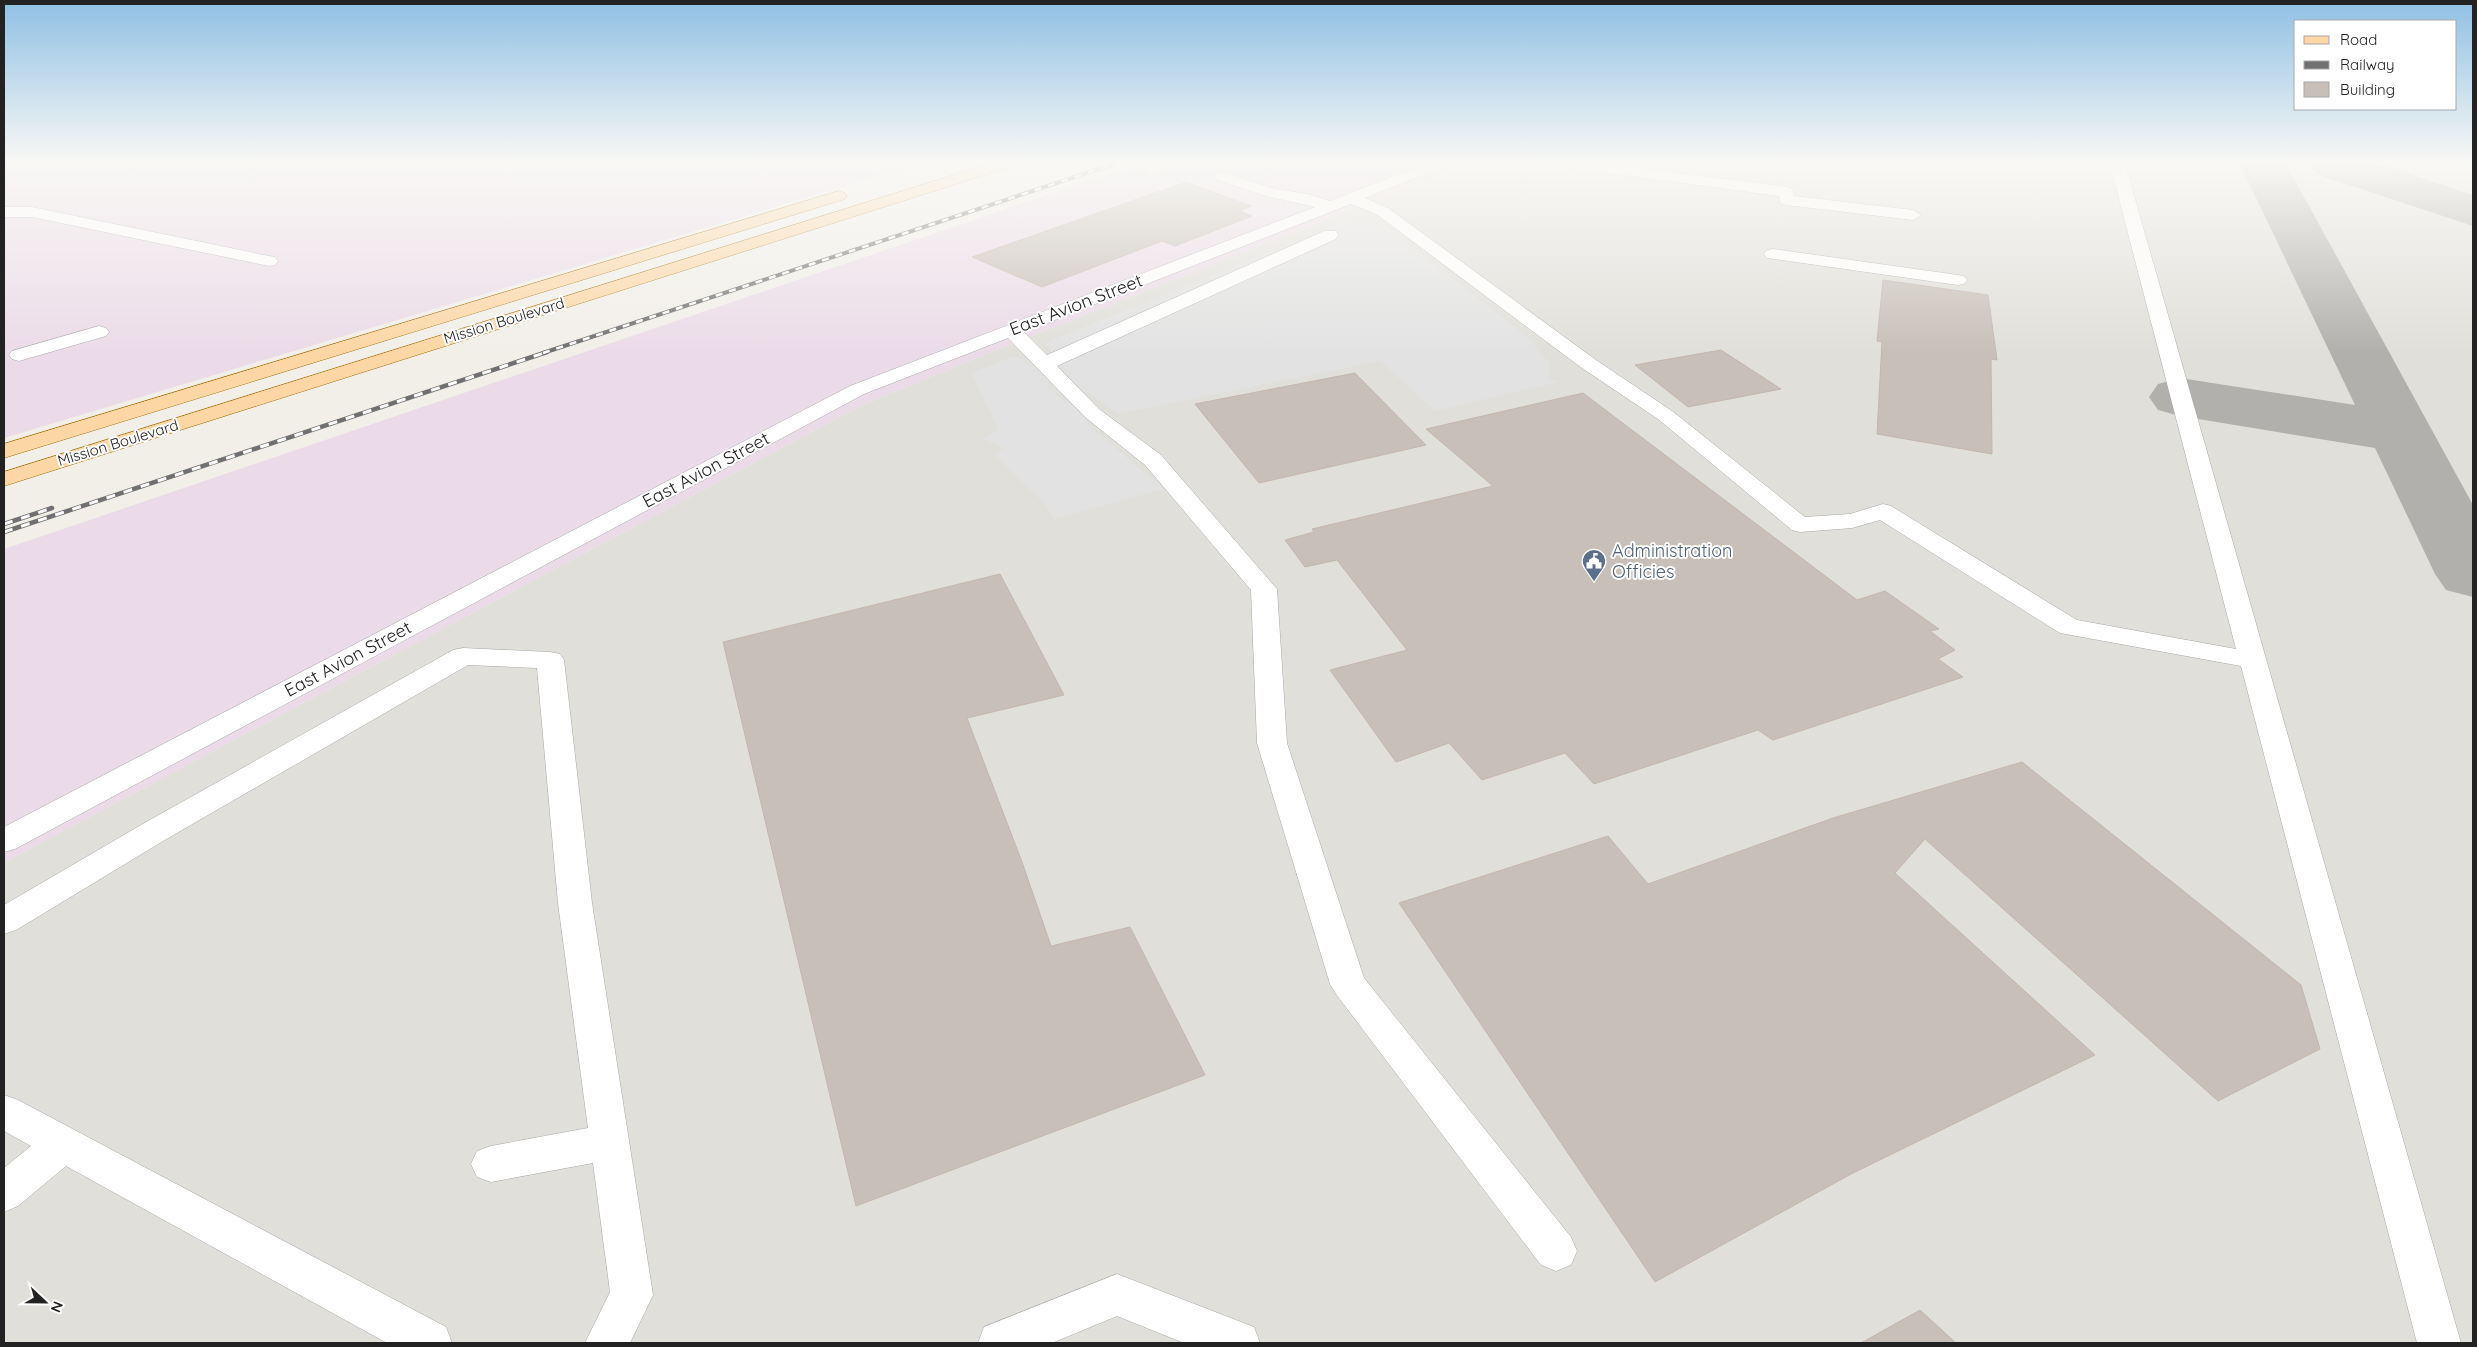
<svg xmlns="http://www.w3.org/2000/svg" width="2477" height="1347" viewBox="0 0 2477 1347" font-family="Quicksand,sans-serif">
<style>
.industrial{fill:#ebdbe8}
.airport{fill:#e1dfda}
.parking{fill:#e2e2e2}
.lines{fill:none;stroke-linecap:round;stroke-linejoin:round}
.taxiway{fill:#b1b0ac;fill-rule:evenodd}
.building{fill:#c7bfb8;stroke:#c4b6ab}
.minor-casing{stroke:#a9a9a9;stroke-width:1}
.major-casing{stroke:#a06b00;stroke-width:1}
.minor{fill:#fff;fill-rule:evenodd}
.major{fill:#fcd6a4;fill-rule:evenodd}
.rail-far1-casing{stroke:#707070;stroke-width:4}
.rail-casing{stroke:#707070;stroke-width:4.5}
.rail-far1{stroke:#fff;stroke-width:2.5;stroke-dasharray:7;stroke-linecap:butt}
.rail{stroke:#fff;stroke-width:3;stroke-dasharray:9;stroke-linecap:butt}
.labels{text-anchor:middle;stroke-width:4;stroke-linejoin:round;paint-order:stroke}
.far-street-label{font-size:15px;fill:#222;stroke:#fff}
.street-label{font-size:18px;fill:#222;stroke:#fff}
.service-label{font-size:18px;fill:#4e5e75;stroke:#fff;text-anchor:start}
</style>
<rect width="100%" height="100%" fill="#f2efe9"/>
<path class="industrial" d="M4,164H918L4,438Z
M1139,164H1467L982,356L861,406L4,863V549Z"/>
<path class="airport" d="M1467,164H2473V1343H4V863L861,406L982,356Z"/>
<path class="parking" d="M1341,223L1385,226L1530,339L1550,364L1548,378L1558,382L1435,411L1380,361L1118,414L1077,385L1045,343Z
M1015,356L1032,366L1059,397L1075,408L1093,429L1164,489L1054,519L1044,503L994,455L1004,448L983,439L999,430L971,373Z"/>
<g class="lines">
<path class="taxiway" d="M2240,164H2286L2473,505V597L2446,590L2435,574L2375,448L2180,416L2158,410L2149,397L2158,384L2180,378L2355,405Z
M2310,164H2379L2473,195V226L2316,174Z"/>
</g>
<path class="building" d="M1186,182L1251,206L1240,211L1252,216L1175,246L1162,241L1042,287L972,257Z
M1883,280L1988,295L1997,360L1991,359L1992,454L1877,434L1882,342L1877,341Z
M1721,350L1781,389L1688,407L1635,365Z
M1355,373L1426,445L1259,483L1195,404Z
M1583,393L1857,600L1885,591L1939,629L1930,631L1955,650L1938,659L1963,677L1773,740L1758,730L1594,784L1565,753L1482,780L1449,743L1396,762L1330,670L1407,650L1337,560L1305,567L1285,540L1314,532L1312,529L1493,486L1426,429Z
M1000,574L1064,695L967,718L1022,862L1051,946L1130,927L1205,1075L856,1206L723,642Z
M2022,762L2301,985L2320,1049L2218,1101L1925,839L1895,873L2095,1055L1851,1174L1655,1282L1399,903L1608,836L1648,884L1833,818Z
M1920,1310L1956,1343H1861Z"/>
<g class="lines">
<g class="minor-casing">
<path id="minor" d="M126,164H140V165L133,169L128,168Z
M1169,164L1167,167L1151,173L1143,168L1147,164Z
M1425,164H1446L1444,167L1365,198L1388,208L1596,360L1672,411L1805,517L1850,514L1883,504L1891,506L2077,620L2236,649L2110,164H2125L2461,1343H2417L2241,666L2060,633L1880,520L1852,528L1800,532L1792,530L1658,419L1582,368L1376,214L1351,204L1024,332L1047,355L1324,231H1336L1338,235L1336,239L1057,366L1099,409L1161,455L1277,589L1287,743L1364,978L1571,1237L1577,1251L1571,1265L1556,1271L1541,1265L1336,994L1330,984L1257,743L1251,590L1145,465L1085,417L1008,338L864,394L15,849L4,852V827L850,386L1315,207L1266,196L1217,180L1214,177L1217,174L1222,172L1275,189L1308,194L1330,201Z
M1565,164H1609L1787,187L1793,189L1794,196L1913,210L1921,215L1913,220L1786,205L1780,203L1779,196L1572,168Z
M4,207H32L269,256L275,257L278,261L275,265L269,266L32,217H4Z
M1773,249L1958,275L1964,276L1967,280L1964,284L1958,285L1767,258L1764,254L1767,250Z
M99,326L106,328L109,332L106,336L19,361L12,359L9,355L12,351Z
M463,648L550,652L560,654L564,660L592,903L653,1295L630,1343H585L610,1292L593,1163L491,1182L477,1177L471,1164L477,1151L491,1146L588,1128L558,903L537,668L468,665L163,841L16,930L4,934V905L141,825L453,650Z
M4,1095L18,1100L446,1327L452,1343H387L66,1166L18,1206L4,1212V1168L31,1146L4,1131Z
M1117,1274L1254,1327L1260,1343H1184L1117,1316L1052,1343H978L984,1327Z"/>
</g>
<g class="major-casing">
<path id="major" d="M989,164H1012L1010,167L4,486V472Z
M839,191L845,193L847,196L845,199L4,458V444Z"/>
</g>
<use href="#minor" class="minor"/>
<use href="#major" class="major"/>
<g class="rail-far1-casing">
<path id="rail-far1" d="M543,353L1114,164"/>
</g>
<g class="rail-casing">
<path id="rail" d="M4,524L52,508
M4,532L547,352"/>
</g>
<use href="#rail-far1" class="rail-far1"/>
<use href="#rail" class="rail"/>
</g>
<linearGradient id="sky" x2="0" y2="1"><stop stop-color="#8fc0e4"/><stop offset="0.46" stop-color="#f9f8f5"/><stop offset="1" stop-color="#f9f8f5" stop-opacity="0"/></linearGradient>
<rect width="2477" height="353" fill="url(#sky)"/>
<defs>
<g id="civic-pin" transform="scale(1.25)"><path d="M0 17L-7.5 6A9.5 9.5 0 1 1 7.5 6Z" fill="#5c6f8a" stroke="#fff"/><path d="M-.6-6.5H3V-4.5H.6V-3L4-1V1h2V6H-6V1h2V-1L-.6-3ZM-1.2 2.5V6h2.4V2.5Z" fill="#fff"/></g>
</defs>
<g fill-rule="evenodd">
<use href="#civic-pin" x="1594" y="561"/>
</g>
<g class="labels">
<g class="far-street-label">
<text transform="translate(504 321) rotate(-17)" y="5">Mission Boulevard</text>
<text transform="translate(118 443) rotate(-17)" y="5">Mission Boulevard</text>
</g>
<g class="street-label">
<text transform="translate(1076 305) rotate(-21)" y="6">East Avion Street</text>
<text transform="translate(706 470) rotate(-28)" y="6">East Avion Street</text>
<text transform="translate(348 659) rotate(-28)" y="6">East Avion Street</text>
</g>
<g class="service-label">
<text x="1612" y="557">Administration<tspan x="1612" dy="21">Officies</tspan></text>
</g>
</g>
<rect width="2477" height="1347" fill="none" stroke="#222222" stroke-width="10"/>
<rect x="2294" y="20" width="162" height="90" fill="#ffffff" stroke="#a7a7a7"/>
<rect x="2304" y="36" width="25" height="8" fill="#fcd6a4" stroke="#a7a7a7"/>
<text x="2340" y="45" font-size="15" fill="#222222">Road</text>
<rect x="2304" y="61" width="25" height="8" fill="#707070" stroke="#a7a7a7"/>
<text x="2340" y="70" font-size="15" fill="#222222">Railway</text>
<rect x="2304" y="82" width="25" height="15" fill="#c7bfb8" stroke="#a7a7a7"/>
<text x="2340" y="95" font-size="15" fill="#222222">Building</text>
<g transform="translate(45 1302) rotate(112)" stroke="#ffffff" stroke-width="4" paint-order="stroke">
<path d="M0-4L9 19L0 12L-9 19Z" fill="#222222"/>
<text y="-8" font-size="14" font-weight="bold" text-anchor="middle" fill="#222222">N</text>
</g>
</svg>
